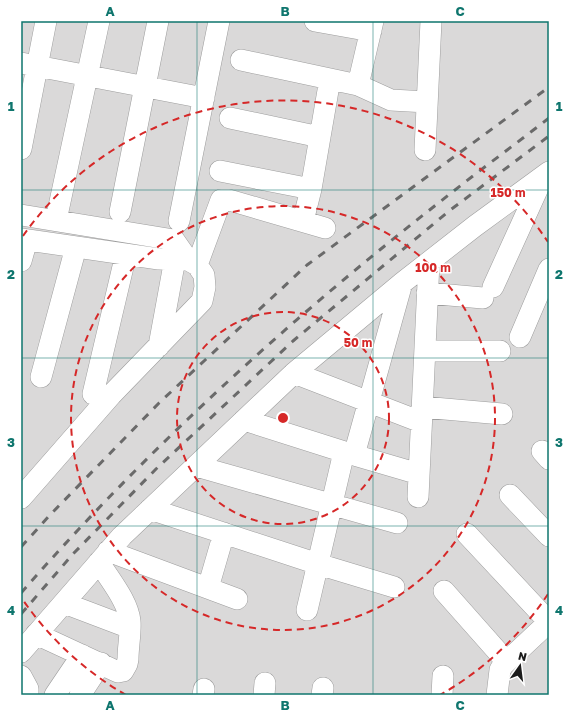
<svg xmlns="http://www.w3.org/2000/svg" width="570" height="716" viewBox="0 0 570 716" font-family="'Golos Text',sans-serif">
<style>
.residential{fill:#dad9d9}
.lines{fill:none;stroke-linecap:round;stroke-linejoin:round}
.minor-casing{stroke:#9d9d9d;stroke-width:22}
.minor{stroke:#fff;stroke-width:21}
.rail{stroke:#6a6a6a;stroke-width:3;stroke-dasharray:8 8;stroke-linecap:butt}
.grid{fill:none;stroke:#0f766e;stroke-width:1;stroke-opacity:0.55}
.ring{fill:none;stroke:#d62828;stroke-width:2;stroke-dasharray:7 5}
.centre{fill:#d62828;stroke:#fff;stroke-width:2}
.ring-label{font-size:12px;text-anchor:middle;font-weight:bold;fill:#d62828;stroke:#fff;stroke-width:3;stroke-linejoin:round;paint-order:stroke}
.neatline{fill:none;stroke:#0f766e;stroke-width:1.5}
.grid-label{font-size:13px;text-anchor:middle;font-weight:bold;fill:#0f766e}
</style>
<rect width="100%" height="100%" fill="#ece8e2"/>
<path class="residential" d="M21,21H549V695H21Z"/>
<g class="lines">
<g class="minor-casing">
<path id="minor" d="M315,21L371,31
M241,60L358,85L391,100L427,102
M21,63L204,98
M358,85L373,21
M230,118L320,137
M21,149L46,21
M425,150L431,21
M220,171L311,189
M58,211L99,21
M120,212L158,21
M21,215L174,240L188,260L197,265L204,275L205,287L202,301L111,395L21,498
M179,221L219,21
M303,221L311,189L330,79
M21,239L159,259L188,260
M21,261L27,240
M197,265L221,200H229L325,228
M493,287L543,177
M427,293L483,298
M520,337L549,269
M159,346L175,259
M425,351H500
M294,373L421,422
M41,377L76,247
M93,394L126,254
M422,407L502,414
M244,420L354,455L419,474
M542,451L549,459
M354,455L402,283
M196,466L397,523
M510,495L549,536
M418,497L429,262
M150,509L318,564L394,587
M467,534L549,622
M108,551L237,599
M208,588L224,533
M444,591L506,661
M64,603L130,628
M307,610L344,452
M36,634L118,672L123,671L127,664L128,659C128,646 131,633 130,621C128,601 109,579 99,562
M21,652L122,536L294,373L402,283L475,226L549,172
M21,676L28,689V695
M55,695L82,655
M80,695L101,663
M203,695L204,689
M264,695L265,683
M322,695L323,688
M442,695L443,676
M497,695L500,670L503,665L549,622"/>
</g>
<use href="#minor" class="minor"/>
<path class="rail" d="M21,547L50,515L159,403L307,265L549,87
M21,593C147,449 290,319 441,201C476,173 513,146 549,118
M21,614L73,554L156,469L293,341L449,211L549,136"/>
</g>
<path class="grid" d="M197,21V695M373,21V695M21,190H549M21,358H549M21,526H549"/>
<g class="ring">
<circle cx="283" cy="418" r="106"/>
<circle cx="283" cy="418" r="212"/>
<path d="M548 594A318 318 0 0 1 440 695M126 695A318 318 0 0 1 23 600M23 236A318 318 0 0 1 548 242"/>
</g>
<circle cx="283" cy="418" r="6" class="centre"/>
<g class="ring-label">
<text x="508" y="197">150 m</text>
<text x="433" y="272">100 m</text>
<text x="358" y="347">50 m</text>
</g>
<rect width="570" height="716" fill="none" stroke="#ffffff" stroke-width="44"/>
<g transform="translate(520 666) rotate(14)" stroke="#ffffff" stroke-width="3" paint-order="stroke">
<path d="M0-3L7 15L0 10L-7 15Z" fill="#1c1c1c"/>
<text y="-6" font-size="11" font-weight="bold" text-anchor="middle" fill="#1c1c1c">N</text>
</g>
<rect x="22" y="22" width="526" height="672" class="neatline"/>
<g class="grid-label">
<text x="110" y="16">A</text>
<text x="285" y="16">B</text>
<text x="460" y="16">C</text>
<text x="11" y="111">1</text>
<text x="559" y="111">1</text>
<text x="11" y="279">2</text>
<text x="559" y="279">2</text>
<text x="11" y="447">3</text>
<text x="559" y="447">3</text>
<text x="11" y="615">4</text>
<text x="559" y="615">4</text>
<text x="110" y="710">A</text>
<text x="285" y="710">B</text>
<text x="460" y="710">C</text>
</g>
</svg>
